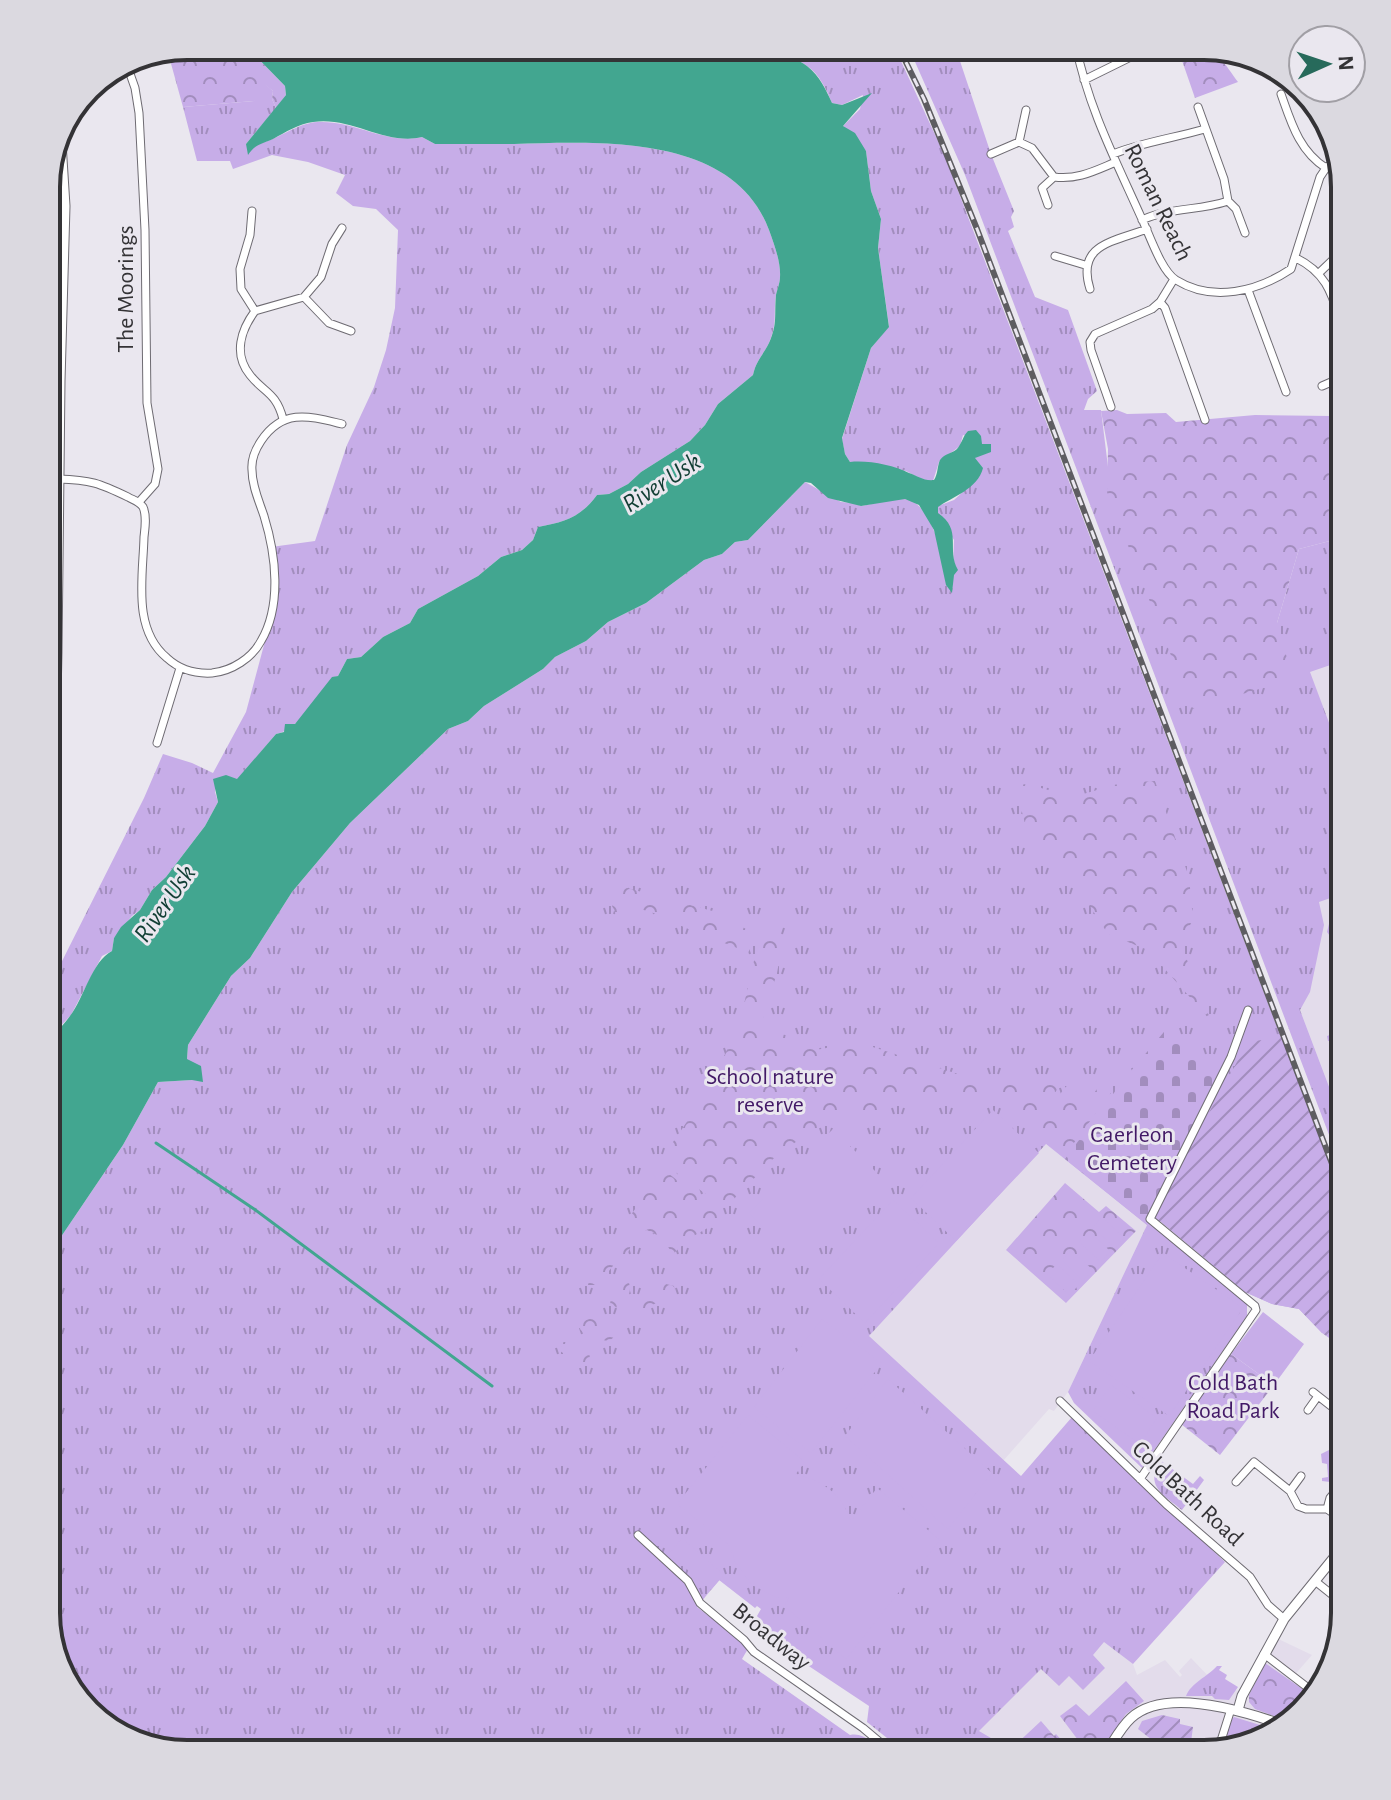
<svg xmlns="http://www.w3.org/2000/svg" width="1391" height="1800" viewBox="0 0 1391 1800" font-family="'Alegreya Sans',sans-serif">
<style>
.built{fill:#e3dceb}
.grass{fill:url(#grass-tufts)}
.forest{fill:url(#forest-crowns)}
.cemetery{fill:url(#cemetery-stones)}
.garden{fill:url(#garden-furrows)}
.pitch{fill:#c7ade8}
.water{fill:#42a690}
.lines{fill:none;stroke-linecap:round;stroke-linejoin:round}
.stream{stroke:#42a690;stroke-width:3}
.street-casing{stroke:#6e6b72;stroke-width:9}
.secondary-casing{stroke:#6e6b72;stroke-width:11}
.street{stroke:#fff;stroke-width:7}
.secondary{stroke:#fff;stroke-width:9}
.rail-casing{stroke:#5e5d61;stroke-width:6}
.rail{stroke:#eae7ef;stroke-width:3;stroke-dasharray:9;stroke-linecap:butt}
.labels{text-anchor:middle;stroke-width:6;stroke-linejoin:round;paint-order:stroke}
.street-label{font-size:24px;fill:#343336;stroke:#eae7ef}
.park-label{font-size:24px;fill:#421966;stroke:#eae7ef}
.water-label{font-size:26px;font-style:italic;fill:#113e34;stroke:#eae7ef}
.rim{fill:none;stroke:#343336;stroke-width:4}
</style>
<defs>
<pattern id="grass-tufts" width="24" height="20" patternUnits="userSpaceOnUse" patternTransform="scale(2)"><rect width="24" height="20" fill="#c7ade8"/><path d="M3 7l-1-3M5 7V3M7 7l1-3M15 17l-1-3M17 17v-4M19 17l1-3" fill="none" stroke="#a28dbd"/></pattern>
<pattern id="forest-crowns" width="20" height="18" patternUnits="userSpaceOnUse" patternTransform="scale(2)"><rect width="20" height="18" fill="#c7ade8"/><path d="M2 6a3 3 0 1 1 6 0M12 15a3 3 0 1 1 6 0" fill="none" stroke="#a28dbd"/></pattern>
<pattern id="cemetery-stones" width="16" height="16" patternUnits="userSpaceOnUse" patternTransform="scale(2)"><rect width="16" height="16" fill="#c7ade8"/><path d="M2 7V4a2 2 0 0 1 4 0v3zM10 15v-3a2 2 0 0 1 4 0v3z" fill="#a28dbd"/></pattern>
<pattern id="garden-furrows" width="10" height="10" patternUnits="userSpaceOnUse" patternTransform="scale(2)"><rect width="10" height="10" fill="#c7ade8"/><path d="M-1 1l2-2M0 10L10 0M9 11l2-2" fill="none" stroke="#a28dbd"/></pattern>
</defs>
<rect width="100%" height="100%" fill="#eae7ef"/>
<path class="built" d="M1345,537V1129L1300,1010L1277,623Z
M708,1091L1046,1144L1147,1225L1068,1392L1054,1411L1049,1409L1003,1461L868,1336Z
M1003,1559L1133,1664L1137,1675L1165,1660L1180,1677L1182,1675L1179,1671L1191,1658L1212,1680L1238,1691L1272,1636L1312,1655L1291,1679L1264,1716L1285,1727L1282,1730L1204,1754H986L971,1740Z"/>
<path class="grass" d="M783,46H894L944,154L1345,1205L1322,1333L1299,1309L1272,1304L1245,1292L1160,1221L1154,1222L1158,1230L1247,1302V1316L1142,1468L1074,1403L1068,1392L1147,1225L1046,1144L869,1336L1021,1476L1072,1417L1225,1562L1133,1664L1104,1642L1093,1655L1105,1668L1083,1690L1069,1676L1059,1686L1041,1669L979,1731L996,1741L1005,1754H986L971,1740L958,1754H907L867,1722L869,1706L765,1637L763,1623L757,1616L761,1609L757,1606L755,1608L719,1580L697,1607L749,1647L742,1659L850,1735C865,1732 874,1745 886,1754H187L117,1735L70,1691L46,1613V1259L123,1145L158,1082L192,1080L187,1059L188,1045L231,976L250,958L292,892L350,823L448,729L468,721L484,706L543,669L555,657L586,641L608,622L646,603L704,560L722,554L735,542L748,540L805,482L841,502L855,503L861,506C874,504 892,497 905,499C934,502 945,568 952,592L954,540L937,513L938,506L954,500L967,488L975,458L978,455L980,441L963,435L960,446L939,462L933,481H925L906,471L850,462L845,454L842,439L871,348L889,326L878,248L881,219L871,191L866,151L843,126L860,109L863,95L842,105L832,103C826,89 820,75 807,66C797,59 790,57 783,46Z
M908,46H955L991,154L1014,211L1011,217L1014,227L1008,231L1035,297L1068,310L1097,391L1088,399L1084,410H1101L1108,467L1277,623L1299,549L1345,537V626L1334,630L1345,660L1310,672L1340,752L1345,751V893L1319,902L1324,925L1310,992L1300,1010L1345,1129V1177L965,175Z
M264,83L273,91L272,99L276,108L246,144C272,147 292,123 318,122C354,120 387,145 422,137L435,144C461,144 488,144 514,144C598,142 733,133 769,230C774,244 781,262 780,277C780,283 777,290 776,295C773,315 778,322 769,343C763,355 756,361 753,375L718,404L705,425L690,441L641,472L628,484L609,494L597,495C580,518 564,522 538,527L533,540L522,550L501,557L478,576L418,609L410,623L383,637L361,657L347,659L338,676L332,678C321,696 298,730 276,734L237,780L216,785L215,792L218,802L205,826L166,877L152,890L140,910L132,916L114,938L112,951L102,956L71,1015L55,1032L49,1014L46,1017V993L144,798L163,754L192,763L213,773L246,712L268,630L275,597L271,547L315,541L347,445L374,387L386,350L395,308L398,230L376,209L353,206L336,193L345,175L308,162L272,155L233,169L230,161H197L183,107L254,101L258,84Z
M1340,916L1345,917L1344,945L1335,943L1327,932L1329,924Z
M1345,956V1042L1328,1041L1327,1036L1341,1031L1335,993L1341,990L1332,961Z
M1345,1431V1474L1343,1477L1336,1474L1330,1482L1322,1481V1478L1328,1477L1327,1464L1322,1463L1321,1454L1329,1450L1330,1445Z
M1160,1460L1193,1484L1200,1476L1204,1480L1182,1510C1162,1494 1145,1486 1160,1460Z
M1217,1666H1222L1219,1670L1227,1675L1225,1679L1238,1687L1229,1700L1215,1699L1212,1696H1186C1191,1683 1207,1677 1217,1666Z
M1234,1717L1260,1725L1236,1745L1221,1749L1230,1720Z"/>
<path class="forest" d="M187,46H246L285,86L286,95L276,108L272,99L273,91L264,84H258L259,97L254,101L183,107L170,60L172,52Z
M1192,46C1217,46 1225,65 1238,82L1195,98L1178,49Z
M1117,410L1127,414L1166,413L1176,422L1255,415L1331,416L1337,426L1345,430V537L1299,549L1277,623L1293,679L1192,709L1107,492L1108,449L1101,411Z
M1155,781L1189,877L1193,920L1180,942L1211,1021L1148,950L1108,934L1080,891L1029,839L1015,785L1027,784L1073,797L1121,783Z
M627,888L720,913L739,926L757,933L748,953C733,945 717,941 701,934C675,925 654,908 625,907L617,916L612,906L621,890Z
M774,915L783,920L779,936L781,951L777,973L762,1021L742,1013L756,952Z
M743,1015L816,1050L857,1042L980,1081L983,1102L907,1100L858,1116L836,1115L778,1154L725,1208L660,1161L708,1091Z
M1038,1076L1065,1078L1050,1100L1052,1102C1061,1098 1061,1088 1070,1084L1078,1087L1081,1086L1082,1095L1086,1098L1092,1096L1099,1086L1105,1082L1113,1090L1065,1155L985,1097L987,1092L1006,1082L1021,1084L1029,1078Z
M663,1169L683,1185L717,1205L722,1215L720,1221L690,1238L673,1254L661,1237L647,1230C629,1235 632,1252 622,1263L616,1262L598,1285H588L589,1279L601,1269L626,1222Z
M1065,1183L1099,1212L1106,1206L1136,1231L1066,1303L1006,1250Z
M626,1277C634,1288 629,1301 618,1308L610,1304L611,1299Z
M666,1284L674,1286L675,1294L672,1297C654,1303 638,1312 622,1317L636,1296C648,1297 655,1286 666,1284Z
M599,1315L604,1316L618,1330V1334L609,1341L588,1338L580,1329L581,1322Z
M562,1342H570L577,1349L589,1353L590,1358L583,1368L570,1367L566,1355L560,1351Z
M1231,1354L1274,1385L1220,1455L1181,1424Z
M1265,1663L1314,1697L1290,1722L1255,1709L1249,1702V1695Z
M1126,1681L1144,1701L1126,1714L1098,1754H1095L1087,1746L1084,1748L1060,1716L1076,1704L1089,1716Z
M1041,1721L1054,1736L1056,1734L1074,1754H1020L1014,1746Z"/>
<path class="cemetery" d="M1169,1026L1223,1073L1147,1225L1065,1159L1125,1078Z"/>
<path class="garden" d="M1282,1037L1345,1205V1349L1322,1333L1299,1309L1272,1304L1245,1292L1160,1221L1153,1222L1150,1219L1248,1042Z
M1162,1715L1180,1719V1724L1193,1727L1190,1750L1195,1752V1754H1170L1138,1729L1142,1721Z"/>
<path class="pitch" d="M993,1110L1039,1153L956,1241L911,1198Z
M833,1129L877,1173L793,1257L749,1213Z
M893,1200L939,1243L865,1323L819,1279Z
M1102,1217L1124,1238L1115,1248L1093,1227Z
M1089,1231L1110,1251L1101,1262L1079,1242Z
M1071,1250L1093,1270L1083,1281L1062,1260Z
M1163,1253L1243,1308L1169,1416L1089,1361Z
M1057,1264L1079,1285L1069,1295L1047,1274Z
M1263,1312L1304,1344L1274,1385L1231,1354Z
M822,1319L882,1363L811,1453L754,1407Z
M888,1379L992,1473L948,1529L845,1436Z
M1111,1385L1157,1418L1140,1444L1093,1411Z
M748,1415L805,1462L795,1475C822,1479 842,1494 851,1521L877,1488L940,1540L846,1659L784,1606L789,1598L776,1597L752,1585L735,1562L730,1546L677,1504Z
M682,1538L724,1575L711,1590L669,1554Z"/>
<path class="water" d="M246,46H783C790,57 797,59 807,66C820,76 826,90 832,103L842,105L872,93L843,126L855,133L866,151L871,191L881,219L878,248L889,327L871,348L842,438L845,454L850,462C868,460 893,465 909,473C918,476 923,481 934,480C938,474 937,467 940,460C945,453 952,454 957,449C962,443 963,436 968,431L976,430L981,436L982,444H991V452L975,458L983,468C978,489 952,497 938,507V513C963,530 946,549 958,570L954,575L952,593L946,585L934,530L919,505L905,499L861,506L828,498L811,483L805,482L748,540L735,542L722,554L704,560L646,603L608,622L586,641L555,657L543,669L484,706L468,721L448,729L350,823L292,892L250,958L231,976L188,1045L187,1059L201,1066L203,1082L192,1080L158,1082L123,1145L46,1259V1047C53,1035 62,1027 70,1016C84,998 92,961 112,951L114,938L121,927L140,910L152,890L166,877L205,826L218,802L213,779L226,775L237,779L276,734L284,732L285,724H295L332,677L338,676L347,659L361,657L383,637L410,623L418,609L478,576L501,557L522,550L533,540L538,527C564,522 580,518 597,495L609,494L628,484L641,472L690,441L705,425L718,404L753,375C756,361 763,355 769,343C778,323 774,315 776,295C777,290 780,283 780,277C781,262 774,244 769,230C733,133 598,142 514,144C488,144 461,144 435,144L422,137C386,146 351,116 313,122C298,124 286,132 273,139C262,144 255,144 248,155L246,144L286,95L285,86Z"/>
<g class="lines">
<path class="stream" d="M156,1143L254,1209L492,1386"/>
<g class="street-casing">
<path id="street" d="M1076,46C1088,107 1116,161 1141,217C1149,233 1161,271 1176,280C1213,303 1258,291 1291,269L1320,177L1326,168L1337,159
M989,47L1011,50L1027,46
M128,68L135,88L139,113L145,230L147,403L158,469L155,484L139,502
M1084,80L1153,46
M1281,94C1291,122 1299,151 1326,168
M1198,107L1224,179L1228,201L1236,209L1245,233
M1026,110L1019,142L1032,148L1054,177C1078,180 1094,171 1116,162
M991,154L1019,142
M1113,154C1143,142 1174,138 1205,129
M1048,205L1042,188L1054,177
M252,211L250,235L240,269L241,289L255,311C241,330 233,354 250,375C264,393 276,392 283,419
M1142,220C1170,207 1200,211 1228,201
M1055,256L1085,265
M1296,258C1331,275 1333,301 1345,334
M1319,273L1341,252L1345,227
M1090,289C1076,244 1113,242 1147,229
M1248,290L1286,392
M304,297L321,277L332,244L342,228
M1160,302L1165,308L1205,420
M255,311L304,297L329,323L351,331
M46,381H60
M1322,386L1345,376
M1111,407L1091,350L1090,342L1095,334L1152,309L1160,302L1174,279
M58,479C91,480 99,483 128,497C133,500 139,501 143,507C147,516 145,528 144,537C143,577 132,629 167,658C179,669 195,674 212,673C232,671 252,658 261,641C282,605 276,555 264,516C259,501 252,486 252,470C251,459 255,450 261,441C283,408 309,416 342,424
M157,743L180,668
M1313,1392L1345,1417
M1060,1401L1166,1504L1250,1577L1268,1605L1284,1619
M1308,1410L1318,1396
M1140,1479L1256,1310L1255,1306L1150,1219L1231,1057L1248,1010
M1236,1482L1254,1462L1290,1491L1298,1506L1306,1509H1327
M1290,1491L1301,1476
M1345,1521L1327,1509L1330,1498L1345,1480
M638,1535L688,1581L700,1603L744,1640L754,1652L863,1728L894,1754
M1315,1581L1345,1605
M1264,1654L1316,1694
M1218,1750L1231,1709"/>
</g>
<g class="secondary-casing">
<path id="secondary" d="M46,801L55,740L57,652L60,381L65,206L60,127
M1238,1710L1242,1696L1284,1619L1345,1544
M1105,1754C1113,1743 1120,1728 1131,1718C1166,1686 1247,1712 1286,1726"/>
</g>
<use href="#street" class="street"/>
<use href="#secondary" class="secondary"/>
<g class="rail-casing">
<path id="rail" d="M898,46L924,99L977,229L1345,1198"/>
</g>
<use href="#rail" class="rail"/>
</g>
<g class="labels">
<g class="street-label">
<text transform="translate(1159 202) rotate(64)" y="8">Roman Reach</text>
<text transform="translate(125 289) rotate(-90)" y="8">The Moorings</text>
<text transform="translate(1188 1493) rotate(43)" y="8">Cold Bath Road</text>
<text transform="translate(772 1636) rotate(39)" y="8">Broadway</text>
</g>
<g class="park-label">
<text x="770" y="1084">School nature<tspan x="770" dy="28">reserve</tspan></text>
<text x="1132" y="1142">Caerleon<tspan x="1132" dy="28">Cemetery</tspan></text>
<text x="1233" y="1390">Cold Bath<tspan x="1233" dy="28">Road Park</tspan></text>
</g>
<g class="water-label">
<text transform="translate(661 482) rotate(-33)" y="9">River Usk</text>
<text transform="translate(164 903) rotate(-55)" y="9">River Usk</text>
</g>
</g>
<path d="M0 0H1391V1800H0ZM187 60H1204A127 127 0 0 1 1331 187V1613A127 127 0 0 1 1204 1740H187A127 127 0 0 1 60 1613V187A127 127 0 0 1 187 60Z" fill="#dbd9e0" fill-rule="evenodd"/>
<path class="rim" d="M187 60H1204A127 127 0 0 1 1331 187V1613A127 127 0 0 1 1204 1740H187A127 127 0 0 1 60 1613V187A127 127 0 0 1 187 60Z"/>
<g transform="translate(1327 64) rotate(87)"><circle r="38" fill="#eae7ef" stroke="#a19fa5" stroke-width="2"/>
<path d="M0-6L14 30L0 20L-14 30Z" fill="#276a5b"/>
<text y="-12" font-size="22" font-weight="bold" text-anchor="middle" fill="#343336">N</text>
</g>
</svg>
